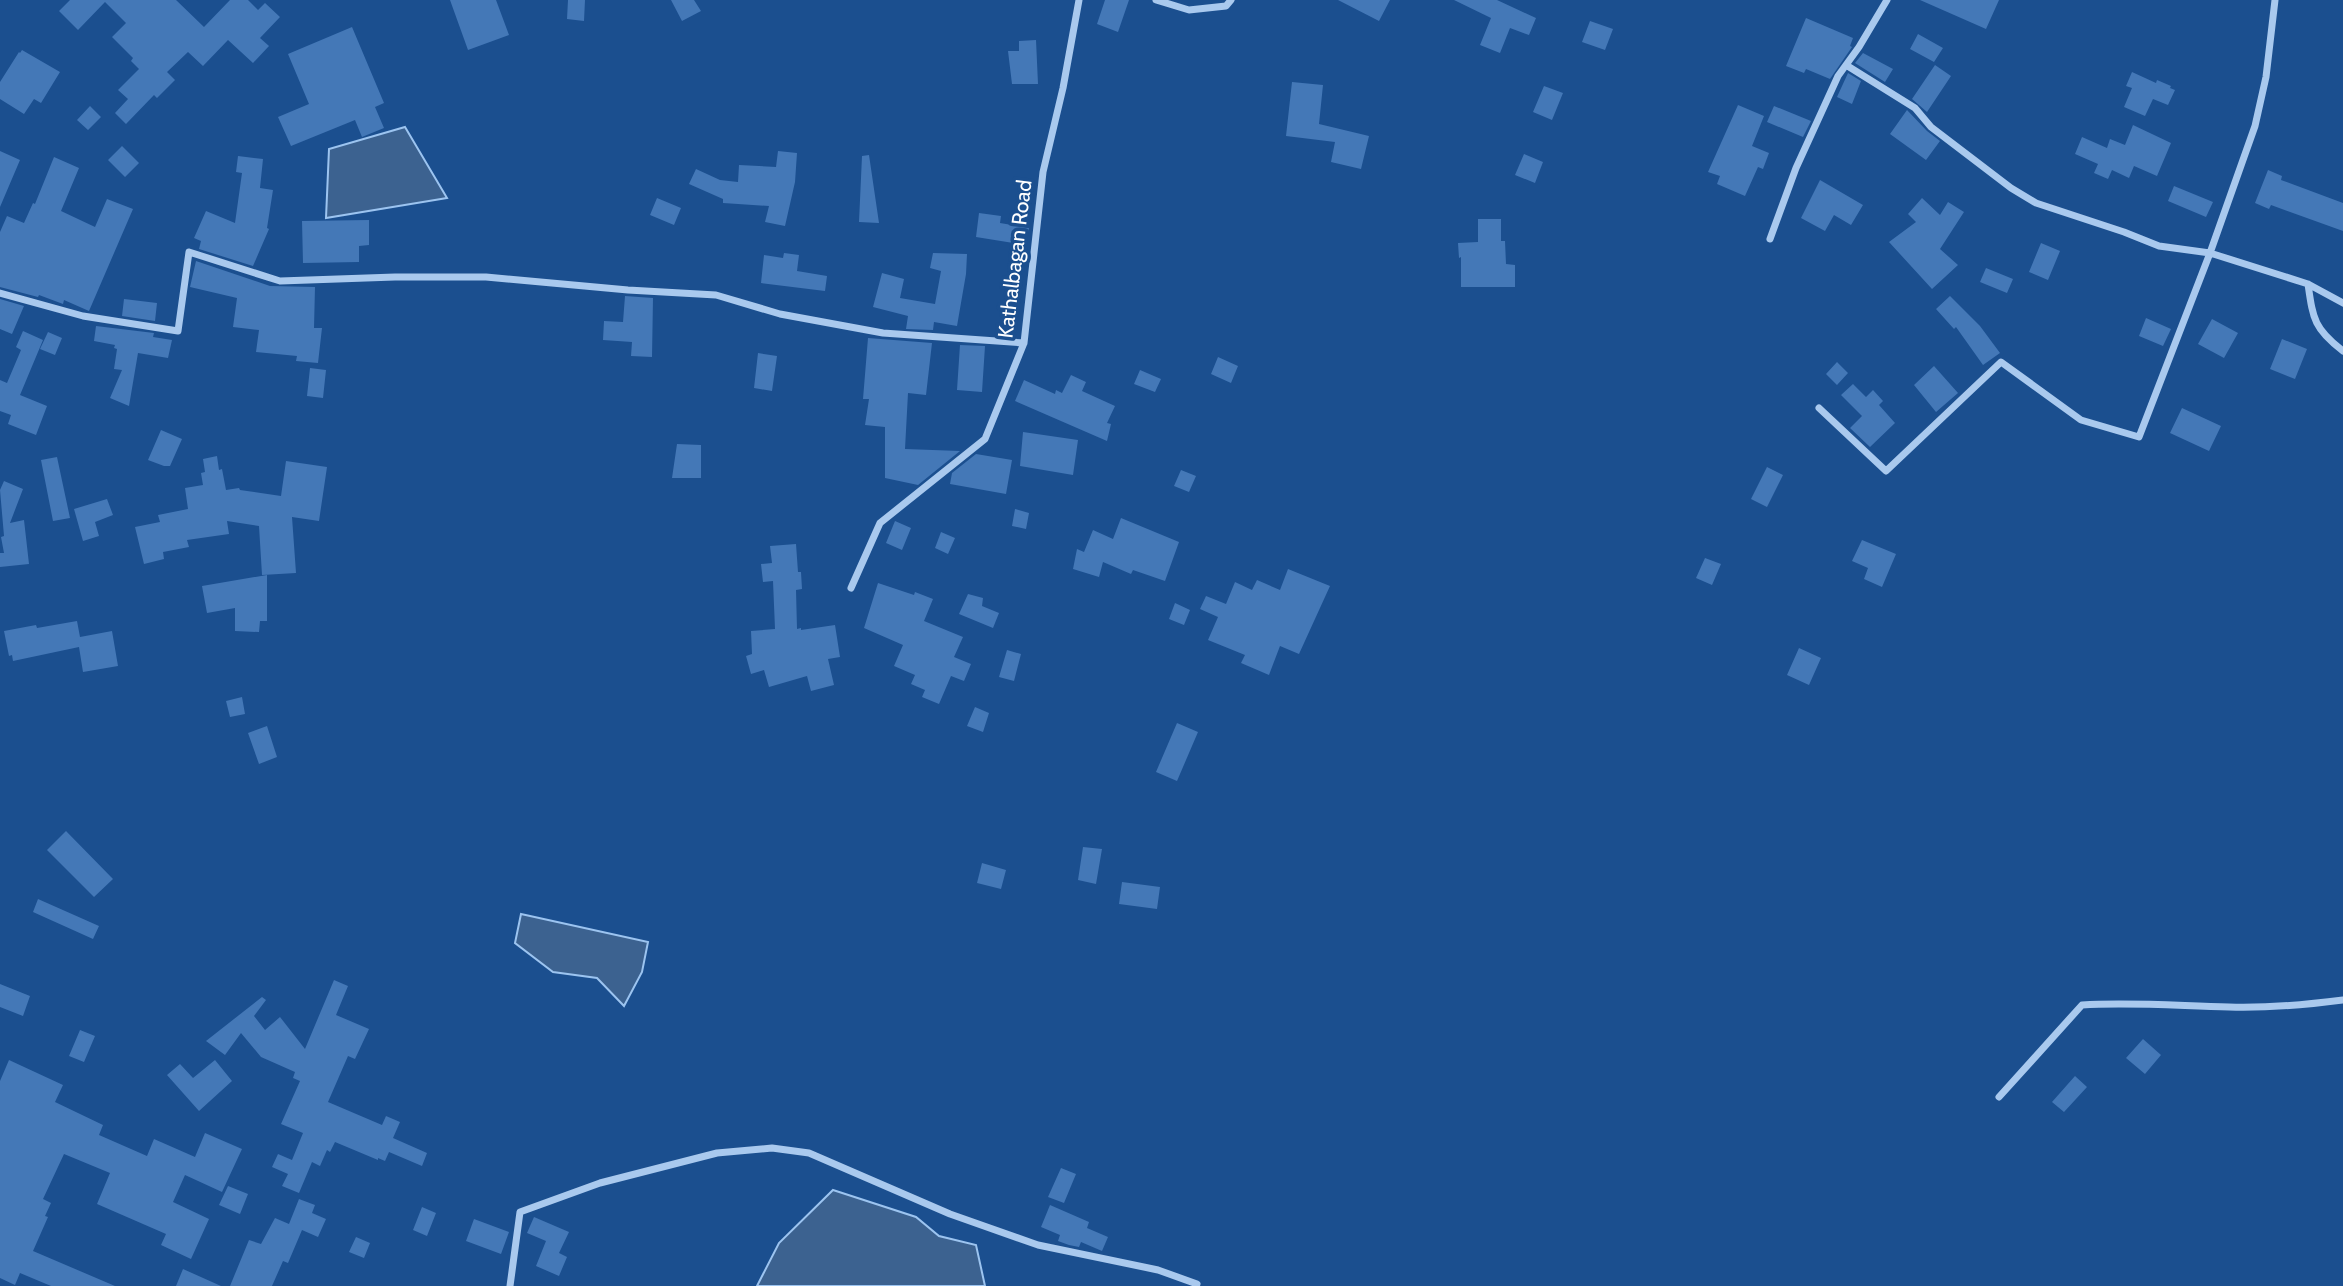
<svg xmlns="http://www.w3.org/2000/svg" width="2343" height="1286" viewBox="0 0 2343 1286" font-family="Cabin,sans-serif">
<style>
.water{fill:#3c6290;stroke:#9cc4f0;stroke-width:2}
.building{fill:#4478b7}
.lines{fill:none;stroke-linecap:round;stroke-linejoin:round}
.minor{stroke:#a9c9ee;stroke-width:7}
.labels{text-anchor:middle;stroke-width:7;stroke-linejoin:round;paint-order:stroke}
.street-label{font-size:21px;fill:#fff;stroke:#1b4f8f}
</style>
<rect width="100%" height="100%" fill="#1b4f8f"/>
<path class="water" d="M405,127L447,198L326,218L329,149Z
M521,914L648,942L642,972L624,1006L597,978L553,972L515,943Z
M833,1190L916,1217L939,1236L976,1245L985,1286H757L779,1243Z"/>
<path class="building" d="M70,0H176L204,27L230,0H248L258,10L265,3L280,17L260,38L269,46L253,63L228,40L203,66L188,52L167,72L175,80L157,98L154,95L126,124L115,113L128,99L118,90L139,69L131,61L133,58L112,37L126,23L105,2L78,30L59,11Z
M450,0H496L509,35L468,50Z
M568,0H585L584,21L567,19Z
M671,0H694L701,11L682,21Z
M1105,0H1129L1118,32L1097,24Z
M1338,0H1390L1379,21Z
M1454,0H1497L1536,18L1529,35L1510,28L1500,53L1480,45L1491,18Z
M1920,0H1999L1986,29Z
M1806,18L1853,38L1850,46L1852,47L1830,79L1806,69L1804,73L1786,66Z
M1590,21L1613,29L1605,50L1582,42Z
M352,27L384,103L375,107L384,128L362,137L355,120L291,146L278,117L309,104L288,54Z
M1918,34L1943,48L1934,62L1910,49Z
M1036,40L1038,84H1012L1008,51H1019V41Z
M22,50L60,72L41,103L34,99L24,114L0,99V82L19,52L20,53Z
M1863,53L1893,69L1885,82L1855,63Z
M1935,65L1951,76L1927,112L1912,99Z
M2132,72L2156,83L2157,80L2171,86L2170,88L2175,90L2168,105L2153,99L2145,116L2124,107L2132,88L2126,86Z
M1848,73L1861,81L1852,104L1837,97Z
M1292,82L1323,85L1319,124L1369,136L1361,169L1331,162L1335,142L1286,136Z
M1544,86L1563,93L1552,120L1533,112Z
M1738,105L1764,116L1752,146L1769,153L1763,169L1758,167L1745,196L1717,184L1720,176L1708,172Z
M90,106L101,117L88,130L77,120Z
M1774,106L1811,121L1803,137L1767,122Z
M1907,110L1927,131L1940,141L1926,160L1890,134Z
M2133,125L2171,143L2157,176L2134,166L2129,178L2112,170L2108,179L2094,173L2098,164L2075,154L2082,137L2107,148L2110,139L2125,145Z
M122,146L139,163L125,177L108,160Z
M0,151L20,160L0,207Z
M778,151L797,153L795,182L785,226L765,222L769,206L723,203V199L689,184L696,169L720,180L738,182L739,165L776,167Z
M1524,154L1543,162L1535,183L1515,175Z
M869,155L879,223L859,222L862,156Z
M238,156L263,159L260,188L273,190L267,228L269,229L253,266L199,249L201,241L194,238L206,211L235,223L242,173L236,172Z
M54,157L79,168L61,211L95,227L107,199L133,209L89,311L64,300L63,304L39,295L38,297L0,287V232L7,216L24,223L33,203L35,204Z
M2268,170L2282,176L2281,180L2343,203V231L2271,205L2269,209L2255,203Z
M1820,180L1863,205L1851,225L1834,215L1825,231L1801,218Z
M2174,186L2213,202L2206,217L2168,201Z
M657,198L681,208L674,225L650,215Z
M1922,198L1940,215L1948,202L1964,212L1940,249L1958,265L1932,289L1889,242L1916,222L1908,214Z
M979,213L1001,216L1000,223L1029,228L1025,245L976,237Z
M1478,219H1501V241H1505L1506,264L1515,265V287H1461V257L1459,258L1458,243L1478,242Z
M369,220V245L359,246V262L303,263L302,221Z
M2041,243L2060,251L2048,280L2029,272Z
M784,253L799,255L797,271L827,276L825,291L761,283L764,255L783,258Z
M933,253L967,254L966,274L957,326L934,322L933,330L906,329L908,316L873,307L882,273L904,279L900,298L935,304L941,271L930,268Z
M196,261L270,286L315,287L314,328H322L318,363L296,361L297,356L256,352L259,330L233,327L237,298L190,287Z
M1986,268L2013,279L2007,293L1980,282Z
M625,296L653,298L652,357L631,356L632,342L603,340L604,321L623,322Z
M1950,296L1980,326L2000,353L1983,365L1956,327L1954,329L1936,309Z
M0,299L24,306L12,334L0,329Z
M124,299L157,303L155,321L122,316Z
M2146,318L2171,329L2163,346L2139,336Z
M2212,319L2238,333L2224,358L2198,344Z
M96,326L154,333L153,337L172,340L168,358L138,353L129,406L110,398L122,370L114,369L117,349L114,348L115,345L94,341Z
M23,331L43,340L20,395L47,406L36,435L8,424L11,415L0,411V380L7,383L21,350L16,347Z
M48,332L62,338L55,355L40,349Z
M868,338L932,343L926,395L908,393L905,449L960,451L918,485L885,478V427L865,425L869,399H863Z
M2282,339L2307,349L2295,379L2270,369Z
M960,345L985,346L982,392L957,390Z
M758,353L777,356L772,391L754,388Z
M1218,357L1238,366L1231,383L1211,374Z
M1837,362L1848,373L1837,385L1826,374Z
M1934,366L1958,393L1936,412L1914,385Z
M310,368L326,370L323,398L307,396Z
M1140,370L1161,379L1155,392L1134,384Z
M1071,375L1086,382L1082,391L1115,406L1107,423L1111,424L1107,441L1015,401L1024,380L1055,394L1056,390L1062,393Z
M1853,384L1866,397L1873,390L1883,401L1879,405L1895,423L1870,447L1850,428L1862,416L1841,395Z
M2182,408L2221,426L2209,451L2170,433Z
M161,430L182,439L170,466H164L148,460Z
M1023,432L1078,440L1073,475L1020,466Z
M677,444L701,445V478H672Z
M976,454L1012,460L1006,494L950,484L952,473Z
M217,456L219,470L222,469L226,490L239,488L240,490L281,496L286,461L327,467L319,521L292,517L296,573L262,575L259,526L227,521L229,534L187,540L189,547L163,552L164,559L144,564L135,527L160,522L158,515L188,509L185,488L203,485L201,473L205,472L203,459Z
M57,457L70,518L53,521L41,460Z
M1767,467L1783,475L1767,507L1751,499Z
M1181,470L1196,476L1189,492L1174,486Z
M4,481L23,489L10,523L24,520L29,564L0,567V553H4L1,537L4,536L0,490Z
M107,499L113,515L95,522L99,536L83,541L74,509Z
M1015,509L1029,513L1026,529L1012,526Z
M1121,518L1179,542L1165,581L1133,570L1131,574L1103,562L1099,577L1073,569L1077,549L1084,552L1093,530L1113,539Z
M895,521L911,528L902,550L886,543Z
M941,532L955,538L948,554L935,548Z
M1862,540L1896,554L1882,587L1864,579L1868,568L1852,561Z
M796,544L798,572H801L802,589L796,590L797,629L801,628V630L835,625L840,657L828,659L834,685L811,691L807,676L769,687L764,670L751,674L746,656L752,654L751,631L775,629L773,581L763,582L761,564L772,563L770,546Z
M1705,558L1721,564L1712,585L1696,578Z
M1288,569L1330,586L1299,654L1280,646L1269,675L1241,663L1245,655L1208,640L1218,617L1200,609L1206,596L1226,604L1235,582L1252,590L1257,580L1280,590Z
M267,575V621H260L259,632L235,631V608L207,613L202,586Z
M878,583L914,595L915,592L933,599L924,621L963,637L954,657L971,664L964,681L951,676L939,704L922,697L925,690L911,684L915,675L894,666L903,645L864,628Z
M968,594L983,598L982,606L999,613L993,628L959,614Z
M1175,603L1190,610L1184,625L1169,619Z
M77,621L80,637L112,631L118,666L83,672L79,647L13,661L12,655L9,656L4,631L36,625L37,628Z
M1799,648L1821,658L1809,685L1787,675Z
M1007,650L1021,654L1014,681L999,677Z
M242,697L245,714L230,717L226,701Z
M975,707L989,713L983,732L967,726Z
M1177,723L1198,732L1177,781L1156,772Z
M267,726L277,757L259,764L248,733Z
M66,831L113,879L94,897L47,850Z
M1083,847L1102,849L1096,884L1078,880Z
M982,863L1006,870L1001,889L977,883Z
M1122,882L1160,887L1157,909L1119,904Z
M38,899L99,926L93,939L33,912Z
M334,980L348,986L336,1015L369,1029L355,1059L348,1056L328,1102L382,1125L386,1116L400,1122L393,1138L427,1153L422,1166L389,1152L385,1161L378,1158V1160L335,1142L330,1152L327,1150L320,1166L312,1162L299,1193L282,1186L288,1174L272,1167L278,1154L292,1160L303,1133L281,1124L300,1081L293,1078L295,1072L261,1057L241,1033L225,1055L206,1041L262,997L266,1000L254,1016L265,1030L280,1017L305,1049Z
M0,984L30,996L23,1016L0,1007Z
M80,1030L95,1036L84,1062L69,1056Z
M2143,1039L2161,1055L2145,1074L2126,1058Z
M9,1060L63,1085L55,1102L103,1125L99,1135L147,1156L154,1139L195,1157L205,1133L242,1149L222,1192L185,1175L173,1202L209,1219L191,1259L161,1245L166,1234L97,1204L110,1173L64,1154L43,1199L51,1203L45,1216L48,1217L33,1251L115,1286H51L20,1273L15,1285L0,1278V1081Z
M215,1060L232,1081L199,1111L167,1075L180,1064L193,1078Z
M2075,1076L2087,1087L2064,1112L2052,1102Z
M1061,1168L1076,1174L1064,1203L1048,1197Z
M228,1186L248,1194L240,1214L219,1205Z
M299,1199L315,1205L312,1213L326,1219L318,1237L302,1230L288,1263L283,1261L272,1286H230L249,1240L261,1244L275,1218L289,1224Z
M1050,1205L1089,1222L1087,1228L1108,1237L1102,1251L1081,1242L1079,1247L1069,1245L1058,1241L1060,1235L1041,1227Z
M422,1207L436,1213L427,1236L413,1230Z
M534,1217L569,1232L559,1253L567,1257L559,1276L536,1266L546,1241L527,1233Z
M474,1219L509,1232L501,1254L466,1241Z
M356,1237L370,1243L364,1258L349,1252Z
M183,1269L221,1286H176Z"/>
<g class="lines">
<path class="minor" d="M1156,0L1189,10L1226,6L1231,0
M1846,65L1915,108L1931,127L2011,188L2036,203L2124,232L2159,246L2210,253L2255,126L2266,77L2275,0
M1770,239L1796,168L1838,76L1859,47L1887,0
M2308,284C2313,319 2314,329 2343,351
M0,293L83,316L178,331L189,252L280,281L395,277H486L628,290L716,295L780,314L883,333L1024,343
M1819,408L1886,471L2001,362L2081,420L2139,437L2210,253L2308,284L2343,303
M851,588L880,523L985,439L1024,343L1043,172L1063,88L1079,0
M1999,1097L2082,1005C2131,1002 2180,1006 2229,1007C2267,1008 2305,1005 2343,1000
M510,1286L520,1212L600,1183L717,1153L772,1148L809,1153L950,1214L1038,1245L1158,1270L1197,1284L1196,1286"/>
</g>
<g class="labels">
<g class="street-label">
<text transform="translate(1015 259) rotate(-83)" y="7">Kathalbagan Road</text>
</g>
</g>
</svg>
